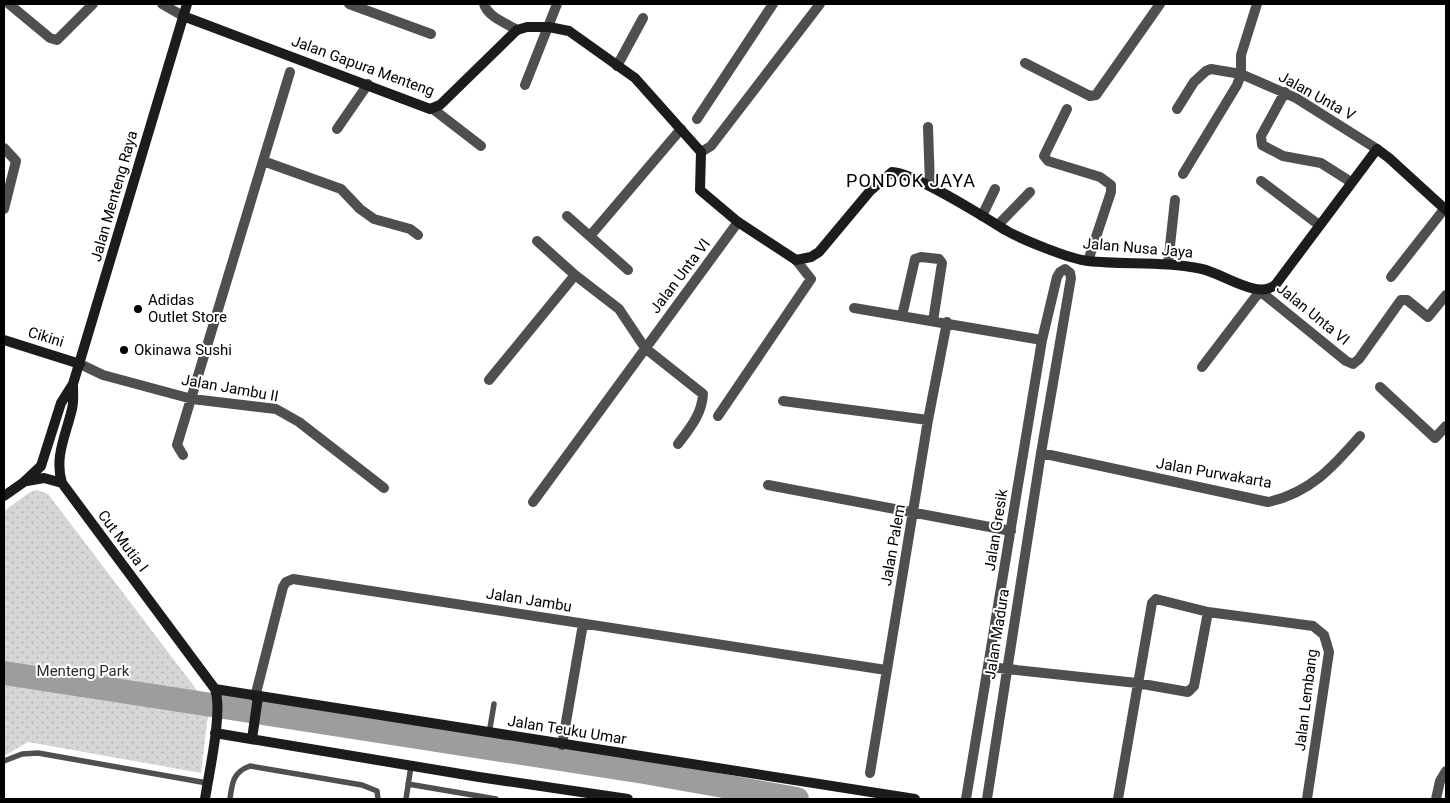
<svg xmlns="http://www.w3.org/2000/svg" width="1450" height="803" viewBox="0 0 1450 803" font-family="Roboto,sans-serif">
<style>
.park{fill:url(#park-dots)}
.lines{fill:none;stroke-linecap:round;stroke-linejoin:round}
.river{stroke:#9d9d9d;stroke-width:24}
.lane{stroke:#4f4f4f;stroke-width:5.5}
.street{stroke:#4f4f4f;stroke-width:10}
.secondary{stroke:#1c1c1c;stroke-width:10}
.poi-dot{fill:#000;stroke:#fff;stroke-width:2}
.labels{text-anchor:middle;stroke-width:4;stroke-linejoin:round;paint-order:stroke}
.street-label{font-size:15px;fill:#000;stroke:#fff}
.poi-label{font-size:15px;fill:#000;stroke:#fff;text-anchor:start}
.park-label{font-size:15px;fill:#2d2d2d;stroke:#fff}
.quarter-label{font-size:18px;letter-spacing:1px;fill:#000;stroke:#fff}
</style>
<defs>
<pattern id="park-dots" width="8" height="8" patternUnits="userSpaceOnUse" patternTransform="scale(1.25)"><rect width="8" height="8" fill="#d6d6d6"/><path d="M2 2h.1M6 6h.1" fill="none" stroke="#b6b6b6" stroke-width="1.8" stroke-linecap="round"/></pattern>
</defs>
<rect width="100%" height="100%" fill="#fff"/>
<path class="park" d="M37,490L48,494L209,706L201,773L28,742L4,756V511L30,492Z"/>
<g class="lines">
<path class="river" d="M4,673L644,772L797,799"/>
<path class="lane" d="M489,734L494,704
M4,761L22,754L38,753L207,783
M408,784L496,799
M230,799C232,783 233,772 250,766L362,785L377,791L378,799
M406,799L411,766"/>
<path class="street" d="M9,4L50,38L57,40L93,4
M162,4L183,16
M349,4L431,34
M484,4C488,17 506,23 517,30
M1025,63L1090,96L1096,95L1160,4
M617,66L643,18
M525,85L557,4
M1285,92L1261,136L1262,145L1283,156L1321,163L1351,182
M433,109L481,146
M1067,109L1044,156L1048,161L1100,177L1111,185V192L1088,261
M1177,109L1194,82L1206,71L1211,69L1241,74L1296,98L1377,149
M697,119L773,4
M928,127L930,186
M337,129L368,84
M4,148L16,161L4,209
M701,152L711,146L820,4
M263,161L341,189L360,209L374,219L410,229L418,235
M1183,174L1237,85L1241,74V55L1257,4
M1261,181L1319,225
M567,216L628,270
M982,216L995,189
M998,225L1030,192
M590,236L681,129
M537,241L575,275
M1168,264L1175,200
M1391,277L1445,208
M854,308L1042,340
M902,316L915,259L921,257L939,259L942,263L933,321
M80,364L103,375L192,399L276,409L299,422L384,488
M1202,367L1260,291L1346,361L1353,364L1359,359L1401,300H1407L1428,317L1446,295
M489,380L575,275L619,309L645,348L703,394C702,414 690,428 678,444
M1380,387L1435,438L1446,426
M783,401L928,420
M718,416L811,279L796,260
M1041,453L1268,502C1310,493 1333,467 1360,436
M183,455L177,445L290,72
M768,485L1011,531
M533,502L738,222
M989,667L1137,683L1188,692L1194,686L1208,612
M255,697L283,587L286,582L293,579L886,670
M562,745L583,624
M870,773L928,420L947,322
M966,799L1042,340L1057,277L1060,272L1065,269L1070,273L1071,278L1041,453L987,799
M1118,799L1152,603L1156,599L1208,612L1313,626L1324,635L1329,652L1307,799
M1436,799L1440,781L1446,771"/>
<path class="secondary" d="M183,16L430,109L440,105L517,30L527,27H549L569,31L635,78L701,152L700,190L738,222L796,260L811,257L819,252L870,191L892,172C915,173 984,217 1007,231C1023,240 1070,259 1088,261C1126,265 1165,261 1202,269C1222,273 1259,301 1276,284L1377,149L1389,158L1446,210
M4,340L80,364
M73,385C73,393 74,401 72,409C66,435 54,457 62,483L215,689C223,712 209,772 205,799
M27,481L44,478L62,483
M4,496L24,482L41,466L61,403L73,384L187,4
M215,689L915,799
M215,733L479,777L628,799
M252,739L258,697"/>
</g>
<g class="poi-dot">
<circle cx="138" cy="309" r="5"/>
<circle cx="124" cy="350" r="5"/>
</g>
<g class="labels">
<g class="street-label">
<text transform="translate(363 66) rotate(20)" y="5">Jalan Gapura Menteng</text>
<text transform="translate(1317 96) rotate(29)" y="5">Jalan Unta V</text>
<text transform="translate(114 196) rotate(-74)" y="5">Jalan Menteng Raya</text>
<text transform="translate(1138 248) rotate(5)" y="5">Jalan Nusa Jaya</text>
<text transform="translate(680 276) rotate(-53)" y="5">Jalan Unta VI</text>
<text transform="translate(1313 314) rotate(39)" y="5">Jalan Unta VI</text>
<text transform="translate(46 337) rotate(17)" y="5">Cikini</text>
<text transform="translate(230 388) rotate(10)" y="5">Jalan Jambu II</text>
<text transform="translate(1214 473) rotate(10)" y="5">Jalan Purwakarta</text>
<text transform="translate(996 530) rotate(-81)" y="5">Jalan Gresik</text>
<text transform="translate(123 541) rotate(53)" y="5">Cut Mutia I</text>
<text transform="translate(893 545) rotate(-80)" y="5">Jalan Palem</text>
<text transform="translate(529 600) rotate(9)" y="5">Jalan Jambu</text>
<text transform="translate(997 634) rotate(-81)" y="5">Jalan Madura</text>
<text transform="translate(1306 700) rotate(-83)" y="5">Jalan Lembang</text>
<text transform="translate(567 730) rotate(9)" y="5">Jalan Teuku Umar</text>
</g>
<g class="poi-label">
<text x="148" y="305">Adidas<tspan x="148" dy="17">Outlet Store</tspan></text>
<text x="134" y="355">Okinawa Sushi</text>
</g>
<g class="park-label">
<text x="83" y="676">Menteng Park</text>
</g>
<g class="quarter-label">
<text x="911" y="187">PONDOK JAYA</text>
</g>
</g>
<rect width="1450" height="803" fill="none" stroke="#000000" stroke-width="10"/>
</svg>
